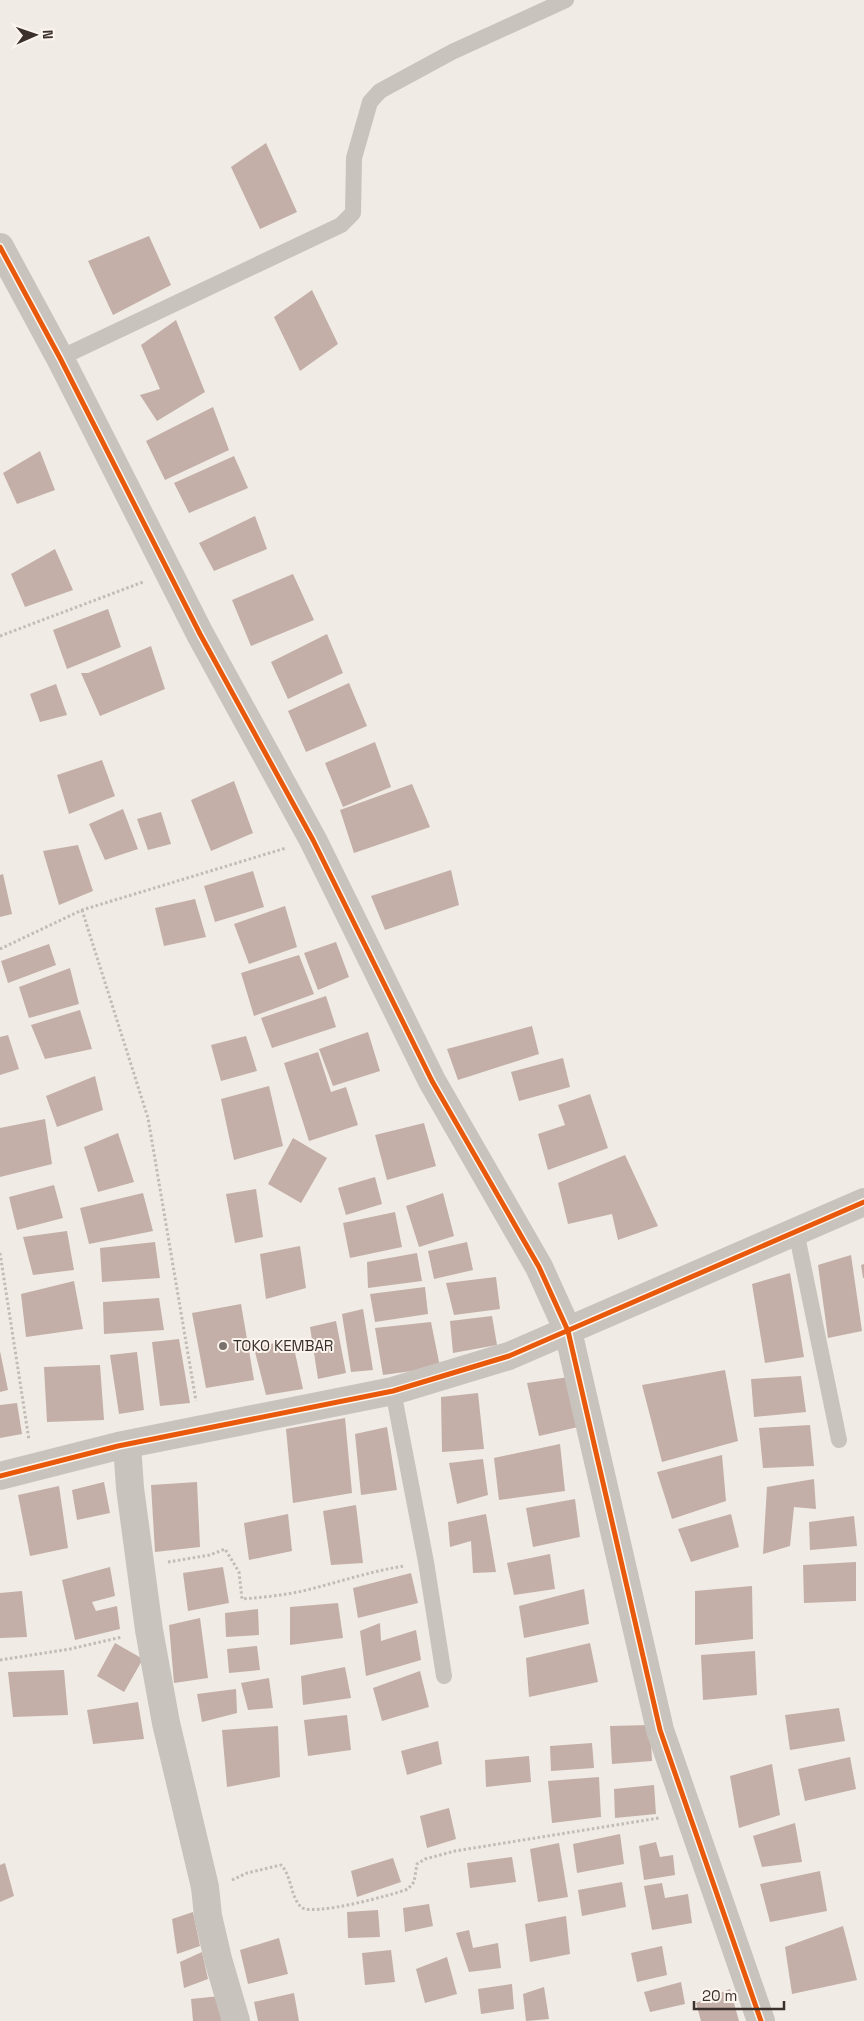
<svg xmlns="http://www.w3.org/2000/svg" width="864" height="2021" viewBox="0 0 864 2021" font-family="'Space Grotesk',sans-serif">
<style>
.building{fill:#c3afa7}
.lines{fill:none;stroke-linecap:round;stroke-linejoin:round}
.path{stroke:#c2bbb6;stroke-width:3;stroke-dasharray:2.5 2.5;stroke-linecap:butt}
.service{stroke:#c9c3be;stroke-width:16}
.minor{stroke:#c9c3be;stroke-width:28}
.tertiary{stroke:#c9c3be;stroke-width:28}
.cycleway-casing{stroke:#fbf5ee;stroke-width:8}
.cycleway{stroke:#e8590c;stroke-width:5}
.poi-dot{fill:#7a716c;stroke:#fbf5ee;stroke-width:2}
.labels{text-anchor:middle;stroke-width:4;stroke-linejoin:round;paint-order:stroke}
.poi-label{font-size:15px;fill:#3b302b;stroke:#fbf5ee;text-anchor:start}
</style>
<rect width="100%" height="100%" fill="#f0ebe5"/>
<path class="building" d="M266,143L297,212L260,229L231,167Z
M149,236L171,285L113,315L88,261Z
M312,290L338,344L300,371L274,317Z
M176,320L205,392L157,421L140,395L160,389L141,345Z
M213,407L229,450L165,480L146,441Z
M40,451L55,490L17,504L3,473Z
M234,456L248,488L189,513L174,483Z
M255,516L267,549L214,571L199,543Z
M55,549L73,590L25,607L11,574Z
M293,574L314,620L251,646L232,600Z
M108,609L121,647L67,669L53,630Z
M327,634L343,673L288,699L271,662Z
M151,646L165,689L100,716L81,673H88Z
M349,683L367,726L306,752L288,711Z
M56,684L67,715L40,722L30,694Z
M375,742L391,787L343,807L325,763Z
M102,760L115,796L69,814L57,775Z
M234,781L253,833L211,851L191,800Z
M412,784L430,827L354,853L340,810Z
M123,809L138,849L105,860L89,824Z
M161,812L171,844L148,850L137,819Z
M78,845L93,891L59,905L43,851Z
M451,870L459,905L385,930L371,896Z
M253,871L264,907L215,922L204,886Z
M3,874L12,914L0,917V875Z
M195,899L206,937L164,946L155,908Z
M285,906L297,947L249,964L234,924Z
M336,942L349,977L318,990L304,953Z
M49,944L56,965L8,983L1,961Z
M299,955L314,994L254,1016L241,973Z
M70,968L79,1004L29,1018L19,987Z
M326,996L336,1027L272,1048L261,1018Z
M80,1010L92,1049L45,1059L31,1025Z
M532,1026L539,1054L458,1080L447,1049Z
M368,1032L380,1071L333,1086L319,1049Z
M8,1035L19,1069L0,1075V1037Z
M246,1036L257,1071L221,1081L211,1045Z
M318,1052L331,1092L346,1087L358,1125L309,1141L284,1063Z
M563,1058L570,1087L519,1101L511,1072Z
M95,1076L103,1110L57,1127L46,1096Z
M269,1086L283,1146L234,1160L221,1099Z
M590,1094L608,1148L548,1170L538,1134L565,1125L558,1105Z
M45,1119L52,1164L0,1177V1128Z
M424,1123L436,1166L387,1180L375,1135Z
M118,1133L134,1182L98,1192L84,1147Z
M293,1138L327,1158L301,1203L268,1184Z
M625,1155L658,1226L618,1240L612,1214L568,1224L558,1183Z
M375,1177L382,1204L346,1215L338,1188Z
M54,1185L63,1218L17,1230L9,1197Z
M256,1189L263,1237L235,1243L226,1194Z
M143,1193L153,1231L89,1244L80,1208Z
M443,1193L454,1236L419,1247L406,1206Z
M395,1212L402,1247L350,1258L343,1223Z
M67,1231L74,1270L33,1275L23,1237Z
M155,1242L160,1278L102,1282L100,1248Z
M467,1242L473,1270L434,1279L428,1251Z
M300,1246L306,1288L266,1299L260,1254Z
M417,1253L422,1281L368,1288L367,1262Z
M851,1255L862,1331L828,1338L818,1265Z
M864,1264V1278H863L861,1265Z
M790,1273L804,1357L765,1363L752,1284Z
M496,1277L500,1309L454,1315L446,1283Z
M74,1281L83,1329L26,1337L21,1294Z
M425,1287L428,1314L375,1322L370,1294Z
M159,1298L164,1330L104,1334L103,1302Z
M241,1304L254,1380L206,1388L192,1313Z
M363,1309L373,1370L351,1372L342,1314Z
M492,1316L497,1345L453,1353L450,1321Z
M336,1321L346,1373L318,1379L310,1327Z
M431,1322L440,1367L383,1375L375,1328Z
M179,1339L190,1403L160,1406L152,1342Z
M292,1339L303,1389L266,1395L254,1348Z
M0,1351L8,1390L0,1392Z
M137,1352L144,1410L119,1414L110,1355Z
M100,1365L104,1420L47,1422L44,1367Z
M725,1370L738,1441L662,1462L642,1385Z
M801,1376L806,1412L754,1417L751,1379Z
M569,1377L578,1427L539,1436L527,1383Z
M478,1393L484,1449L442,1452L441,1397Z
M17,1403L22,1434L0,1438V1405Z
M345,1418L352,1493L293,1503L286,1429Z
M810,1425L814,1466L763,1468L759,1428Z
M387,1427L397,1490L361,1495L355,1434Z
M560,1444L565,1491L499,1500L494,1458Z
M722,1455L726,1501L672,1519L657,1472Z
M483,1459L488,1495L457,1504L449,1463Z
M814,1479L816,1509L794,1507L790,1546L763,1554L767,1487Z
M104,1482L110,1513L77,1520L72,1490Z
M197,1482L200,1547L155,1552L151,1485Z
M59,1486L68,1548L30,1556L18,1495Z
M575,1499L580,1537L533,1547L526,1508Z
M356,1505L363,1563L331,1565L323,1511Z
M288,1514L292,1551L249,1560L244,1523Z
M486,1514L496,1572L473,1573L471,1541L450,1547L448,1522Z
M731,1514L739,1547L691,1562L678,1529Z
M854,1516L857,1546L810,1550L809,1522Z
M550,1554L555,1589L514,1595L507,1563Z
M856,1562V1601L804,1603L803,1565Z
M110,1567L115,1596L92,1602L96,1611L117,1606L120,1629L75,1640L62,1580Z
M223,1567L229,1603L188,1611L183,1573Z
M411,1573L418,1603L358,1618L353,1588Z
M752,1586L753,1639L695,1645V1591Z
M584,1589L589,1624L524,1638L519,1606Z
M22,1591L27,1637L0,1638V1593Z
M338,1603L343,1638L290,1645V1607Z
M258,1609L259,1635L226,1637L225,1613Z
M200,1618L208,1678L174,1683L169,1625Z
M380,1623L381,1641L416,1630L421,1660L366,1676L360,1631Z
M115,1643L143,1659L124,1692L97,1676Z
M590,1643L598,1682L529,1697L526,1658Z
M257,1646L260,1670L229,1673L227,1649Z
M755,1651L757,1695L703,1700L701,1655Z
M345,1667L351,1698L303,1705L301,1676Z
M64,1670L68,1715L13,1717L8,1672Z
M420,1671L429,1707L382,1721L373,1688Z
M269,1678L273,1708L248,1710L241,1683Z
M236,1689L237,1713L202,1722L197,1694Z
M138,1702L144,1739L93,1744L87,1710Z
M839,1708L845,1741L790,1750L785,1715Z
M347,1715L351,1750L308,1756L304,1720Z
M650,1725L652,1761L612,1764L610,1726Z
M278,1726L280,1777L227,1787L222,1730Z
M438,1741L442,1764L407,1775L401,1751Z
M592,1743L594,1768L551,1771L550,1746Z
M529,1756L531,1782L486,1787L485,1760Z
M850,1757L856,1789L805,1801L798,1769Z
M772,1764L780,1815L739,1828L730,1776Z
M599,1777L601,1817L552,1823L548,1781Z
M654,1785L656,1814L615,1818L614,1789Z
M449,1808L456,1839L427,1848L420,1816Z
M795,1823L802,1862L762,1867L753,1836Z
M620,1834L624,1864L577,1873L573,1844Z
M656,1842L660,1857L673,1855L675,1875L644,1880L639,1846Z
M559,1843L568,1897L538,1902L530,1849Z
M512,1857L516,1882L470,1888L467,1863Z
M393,1858L401,1882L357,1897L351,1871Z
M5,1863L14,1896L0,1902V1865Z
M820,1871L827,1911L770,1922L760,1884Z
M622,1882L626,1907L582,1916L578,1890Z
M662,1883L665,1898L688,1894L692,1923L652,1930L644,1886Z
M429,1904L433,1926L405,1932L403,1908Z
M378,1910L380,1937L348,1938L347,1912Z
M193,1912L200,1946L177,1954L172,1919Z
M566,1916L570,1954L530,1962L525,1924Z
M843,1926L857,1980L792,1994L785,1947Z
M469,1930L473,1948L498,1943L501,1968L469,1972L456,1933Z
M279,1938L288,1974L248,1984L240,1950Z
M662,1946L667,1975L637,1982L631,1953Z
M391,1950L395,1982L365,1985L362,1953Z
M202,1952L208,1979L184,1988L180,1962Z
M447,1957L457,1994L425,2003L416,1969Z
M681,1982L685,2004L650,2012L644,1992Z
M512,1984L514,2009L481,2014L478,1989Z
M544,1987L549,2019L526,2021L523,1994Z
M730,1989L739,2021H701L696,2003Z
M294,1993L299,2021H258L254,2002Z
M220,1996L223,2021H193L191,1999Z"/>
<g class="lines">
<path class="path" d="M0,636L143,582
M82,910L148,1118L196,1401
M0,949L82,910L286,848
M0,1253L29,1440
M168,1562L210,1555L225,1549L239,1572L242,1599C265,1597 288,1595 311,1589C342,1581 372,1571 404,1566
M0,1660L70,1649L122,1637
M232,1880L247,1873L281,1865C292,1876 290,1896 301,1907C312,1917 392,1895 408,1889L414,1882L417,1864L425,1859L455,1851L659,1818"/>
<path class="service" d="M60,358L341,225L353,213L354,158L370,102L380,91L452,52L566,0
M796,1231L839,1440
M393,1391L426,1562L444,1676"/>
<path class="minor" d="M127,1445L130,1488L149,1630L166,1723L205,1887L208,1916L218,1959L236,2021"/>
<path class="tertiary" d="M0,247L60,358L200,634L313,840L432,1081L539,1267L568,1331L660,1730L761,2021
M0,1476L118,1446L393,1391L509,1356L864,1202"/>
<g class="cycleway-casing">
<path id="cycleway" d="M0,247L60,358L200,634L313,840L432,1081L539,1267L568,1331L660,1730L761,2021
M0,1476L118,1446L393,1391L509,1356L864,1202"/>
</g>
<use href="#cycleway" class="cycleway"/>
</g>
<circle class="poi-dot" cx="223" cy="1346" r="5"/>
<g class="labels">
<g class="poi-label">
<text x="233" y="1351">TOKO KEMBAR</text>
</g>
</g>
<g transform="translate(35 35) rotate(88)" stroke="#fbf5ee" stroke-width="4" paint-order="stroke">
<path d="M0-4L9 19L0 12L-9 19Z" fill="#3b302b"/>
<text y="-8" font-size="14" font-weight="bold" text-anchor="middle" fill="#3b302b">N</text>
</g>
<path d="M694 2001v8h90v-8" fill="none" stroke="#3b302b" stroke-width="2.5"/>
<text x="702" y="2001" font-size="15" fill="#3b302b" stroke="#fbf5ee" stroke-width="4" paint-order="stroke">20 m</text>
</svg>
